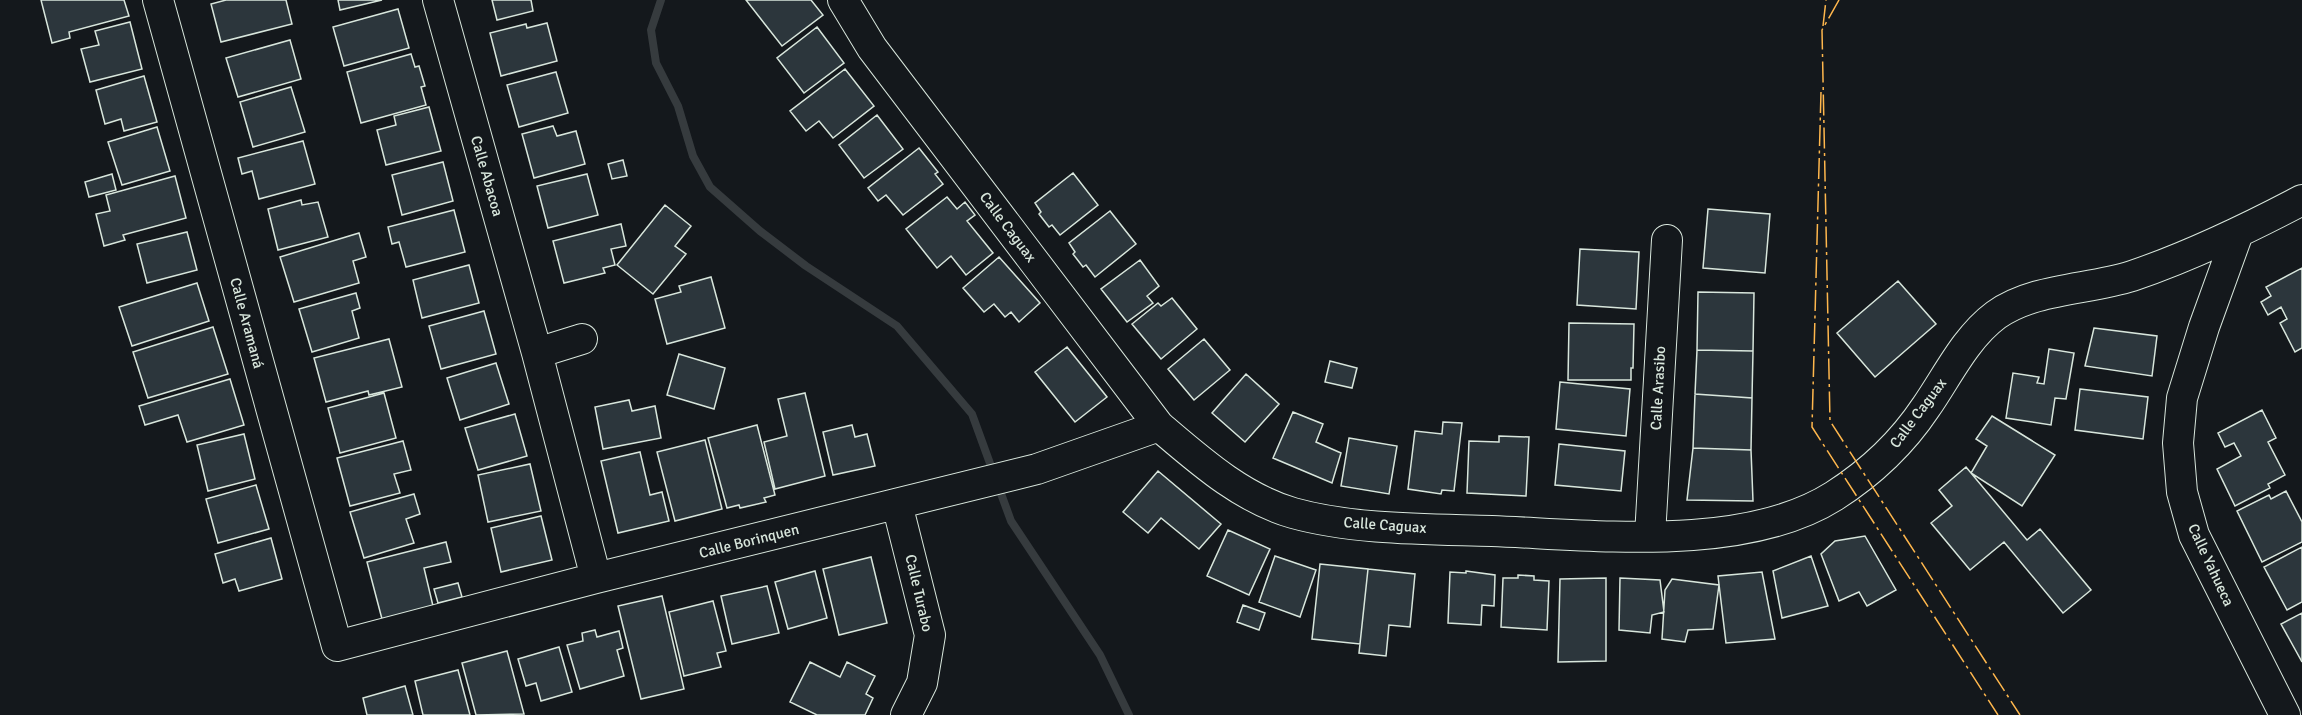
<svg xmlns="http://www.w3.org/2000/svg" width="2302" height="715" viewBox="0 0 2302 715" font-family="Signika,sans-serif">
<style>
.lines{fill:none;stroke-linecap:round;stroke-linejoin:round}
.stream{stroke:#363b3e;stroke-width:8}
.building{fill:#2c363c;stroke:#d8e6dc;stroke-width:1.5}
.minor-casing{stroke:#d8e6dc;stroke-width:32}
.minor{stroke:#14181c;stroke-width:30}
.power{stroke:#ffb74d;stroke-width:1.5;stroke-dasharray:21 4.5 3 4.5;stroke-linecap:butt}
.labels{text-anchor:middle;stroke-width:4.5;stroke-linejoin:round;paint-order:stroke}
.street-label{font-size:15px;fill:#d8e6dc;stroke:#14181c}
</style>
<rect width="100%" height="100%" fill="#14181c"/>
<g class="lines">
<path class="stream" d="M661,0L651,30L656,63L678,106L693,156L710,187L760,231L806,266L897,326L972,414L1011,521L1100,655L1129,715"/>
</g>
<path class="building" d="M41,0H124L129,16L69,32L70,38L52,43Z
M226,0H286L292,24L221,42L211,4Z
M338,0H382L340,10Z
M492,0H531L533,11L497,20Z
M746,0H811L823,15L782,46Z
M398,9L409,48L344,66L333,27Z
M130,22L142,69L90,82L81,49L99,45L95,31Z
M547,23L557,61L501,76L490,33L526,24L527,28Z
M817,27L844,63L804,93L777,58Z
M290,40L301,79L238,97L226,58Z
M411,54L415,67L419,66L425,86L421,87L426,105L361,123L347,72Z
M845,69L874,106L833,138L819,121L806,131L790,111Z
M556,72L568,113L519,127L507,85Z
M144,76L157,122L124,131L121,119L105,124L96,90Z
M291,87L305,132L253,147L240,102Z
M429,107L441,151L386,165L377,130L396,125L394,116Z
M877,115L903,149L864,178L839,145Z
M553,126L557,136L576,131L585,164L534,178L522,134Z
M157,127L170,171L122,185L108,142Z
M303,141L315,184L259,199L252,171L242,174L238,158Z
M919,148L938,172L935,174L943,184L903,215L886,195L878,201L868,188Z
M623,160L627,176L612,179L608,164Z
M443,162L453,201L402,215L392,175Z
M1073,173L1098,205L1060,235L1052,225L1049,227L1039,214L1041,212L1035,203Z
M112,174L116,190L89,197L85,182Z
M587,174L598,215L548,228L537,186Z
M175,176L186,218L123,235L125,240L104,246L96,214L110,211L106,195Z
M947,197L957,209L965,202L975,215L967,221L993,253L966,275L951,256L937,268L906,229Z
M301,200L302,205L318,202L328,237L278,250L268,209Z
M665,205L691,226L675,246L686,254L653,294L617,265Z
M1708,209L1770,214L1765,273L1703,268Z
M454,210L465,252L406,267L399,242L392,244L388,227Z
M1110,211L1136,244L1095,277L1086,265L1083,267L1073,254L1075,252L1069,243Z
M621,224L626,246L611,249L615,265L603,268L605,273L564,283L553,241Z
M187,232L197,270L147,283L137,244Z
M359,233L366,257L353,261L359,283L294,302L280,257Z
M1580,249L1639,252L1636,309L1577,305Z
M999,257L1040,303L1019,322L1011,312L1005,317L994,304L984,312L963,288Z
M1140,260L1159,286L1147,296L1153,303L1127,322L1101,289Z
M469,265L479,303L422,318L413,280Z
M2302,268V348L2295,352L2280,323L2287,319L2281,307L2268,315L2261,302L2271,296L2266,287Z
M711,277L725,328L667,344L655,299L681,292L679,286Z
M1898,281L1936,324L1875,377L1837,333Z
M197,283L209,321L132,346L119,307Z
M1698,292L1754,293L1753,351L1697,350Z
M356,293L360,308L352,311L359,338L312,352L299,309Z
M1172,298L1197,329L1161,359L1132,324L1158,303L1161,306Z
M484,311L496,354L441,369L429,326Z
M1569,323L1634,324L1633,368H1631V380H1568Z
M213,327L228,374L148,398L133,352Z
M2094,328L2157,336L2152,376L2085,366Z
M389,339L402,387L369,395L368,391L326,402L314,358Z
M1204,339L1230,370L1194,400L1168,369Z
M1067,347L1107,397L1075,422L1035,372Z
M2049,349L2074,353L2066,399L2055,398L2051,425L2006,418L2013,373L2039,377L2037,383L2044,384Z
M1697,350L1753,351L1752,398L1695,394Z
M679,354L725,368L714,409L667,395Z
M1330,361L1357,368L1352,388L1325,382Z
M496,363L509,404L460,420L447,378Z
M1246,374L1279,404L1245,442L1212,413Z
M230,379L244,425L187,442L178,415L145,425L139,406Z
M1560,382L1630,389L1626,436L1556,429Z
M2080,389L2148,397L2143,439L2075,430Z
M384,393L396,438L340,453L328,408Z
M805,393L825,476L775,489L764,442L787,436L778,399Z
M1695,394L1752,398L1751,450L1693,448Z
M629,400L632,411L655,406L661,438L603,449L595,407Z
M2262,410L2276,438L2268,442L2285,475L2268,484L2270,488L2235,506L2217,469L2241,456L2234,443L2225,447L2218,433Z
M1293,412L1323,424L1316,442L1341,453L1332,483L1273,458Z
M515,414L527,456L478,470L465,428Z
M1992,416L2055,455L2022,506L1971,473L1987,446L1976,439Z
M1443,422L1462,423L1454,491L1442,490L1441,494L1408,489L1415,431L1442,434Z
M757,425L775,495L764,498L766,502L740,508L739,505L727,508L708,438Z
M852,425L855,437L867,434L875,466L833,475L823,432Z
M244,434L255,479L208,491L197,445Z
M1499,436L1529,437L1526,496L1467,493L1469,441L1499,442Z
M1349,438L1397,446L1389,494L1341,486Z
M705,440L722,509L675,521L657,452Z
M403,441L411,470L394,474L400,493L350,506L337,458Z
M1559,444L1625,451L1621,491L1555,485Z
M1693,448L1751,450L1753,501L1687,500Z
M640,452L650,495L662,492L669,521L618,533L601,461Z
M530,464L541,511L488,522L478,475Z
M1966,467L2027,540L2040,529L2091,590L2063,613L2004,542L1970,570L1931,523L1952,506L1939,490Z
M1158,471L1221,524L1199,549L1161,518L1148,533L1123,512Z
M256,485L269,529L218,543L206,499Z
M2286,491L2302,522V542L2262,562L2237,511L2269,495L2271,499Z
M414,494L420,514L406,519L414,543L364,558L350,512Z
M541,516L552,560L501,572L491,528Z
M1228,530L1270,549L1249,595L1207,576Z
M1865,536L1896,590L1867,606L1859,592L1839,601L1821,554L1835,541Z
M271,538L282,579L239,591L235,579L223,583L215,554Z
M446,542L451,562L424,568L433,606L382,619L367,562Z
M2302,547V602L2287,610L2264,567Z
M1275,556L1316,570L1300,617L1259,602Z
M1811,556L1828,606L1782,618L1773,571Z
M871,557L887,623L839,635L823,569Z
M1320,564L1368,569L1360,644L1312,639Z
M1368,569L1415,574L1410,627L1389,625L1386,656L1359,653Z
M815,571L827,618L788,629L775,582Z
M1466,571L1495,575L1494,606L1482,605L1481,625L1448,623L1450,572L1466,573Z
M1762,572L1775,639L1726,643L1718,576Z
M1518,575L1534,576V580L1549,581L1547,630L1501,627L1503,578H1518Z
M1606,578V661L1558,662L1560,579Z
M1620,578L1660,580L1664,612L1652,615L1650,633L1619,630Z
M1672,579L1719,585L1713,629L1688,630L1685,642L1662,639L1665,590Z
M458,583L462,597L438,603L434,589Z
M767,586L779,633L732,644L721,596Z
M662,596L684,689L641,699L618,606Z
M713,601L726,651L717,653L721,667L684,676L669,612Z
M1243,605L1265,613L1259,630L1237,622Z
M2302,613V662L2281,624Z
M595,630L597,637L619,631L623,648L617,650L624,676L580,689L567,645L583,641L582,633Z
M559,647L572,692L541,701L536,683L526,686L518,659Z
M507,651L524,714L476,715L462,663Z
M810,662L840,677L847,662L875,676L866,694L873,698L865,715H817L790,702Z
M458,670L470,715H423L415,681Z
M405,686L413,715H367L363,698Z"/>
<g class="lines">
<g class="minor-casing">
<path id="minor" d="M158,0L337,646L596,578L1037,469L1159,426
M438,0L537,353L596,578
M843,0L872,48L1159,426C1199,460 1241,498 1293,513C1354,530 1429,529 1492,531C1594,535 1744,553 1834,496C1870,473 1902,443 1926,407C1947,377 1965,338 1996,315C2034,288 2088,290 2132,276C2191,256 2247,229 2302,200
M2238,233L2204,327L2182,398L2178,443L2182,492L2194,535L2285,715
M537,353L582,339
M897,504L930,635L922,683L906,715
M1650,536L1667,240"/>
</g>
<use href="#minor" class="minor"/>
<path class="power" d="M1839,0L1822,30L1830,421L2020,715
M1823,26L1826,0
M1821,92L1812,427L1998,715"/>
</g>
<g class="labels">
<g class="street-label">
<text transform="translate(487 176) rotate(74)" y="5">Calle Abacoa</text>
<text transform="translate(1008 227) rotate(53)" y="5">Calle Caguax</text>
<text transform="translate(247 323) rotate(75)" y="5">Calle Aramaná</text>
<text transform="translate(1658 388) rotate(-87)" y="5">Calle Arasibo</text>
<text transform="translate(1918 413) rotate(-53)" y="5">Calle Caguax</text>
<text transform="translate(1385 525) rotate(4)" y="5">Calle Caguax</text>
<text transform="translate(749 541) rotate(-14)" y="5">Calle Borinquen</text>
<text transform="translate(2211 565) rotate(65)" y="5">Calle Yahueca</text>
<text transform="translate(919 593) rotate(77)" y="5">Calle Turabo</text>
</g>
</g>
</svg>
